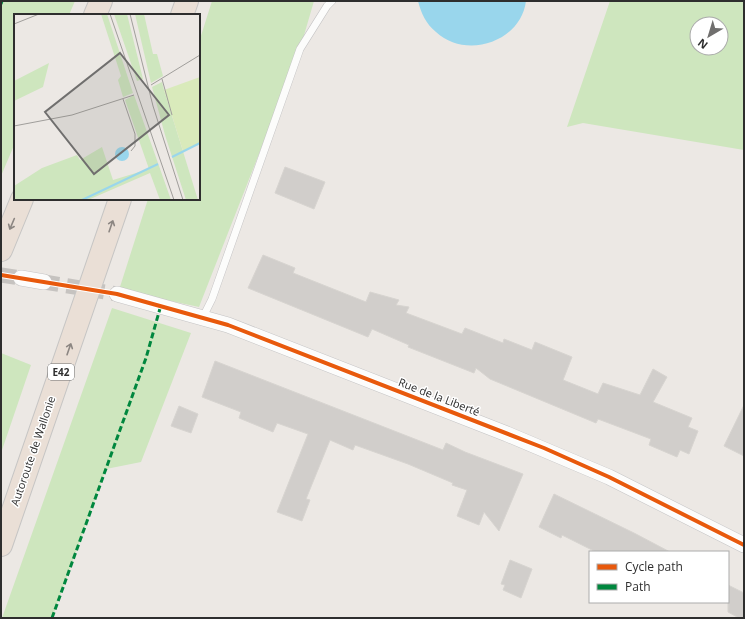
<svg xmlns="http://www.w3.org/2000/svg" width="745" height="619" viewBox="0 0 745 619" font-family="'Open Sans',sans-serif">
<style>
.green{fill:#cee6be;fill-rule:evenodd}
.water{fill:#99d6ec}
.building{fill:#d1cecb;stroke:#d7d4d0}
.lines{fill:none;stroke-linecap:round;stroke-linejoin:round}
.street-tunnel{stroke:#c6c3c0;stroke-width:15;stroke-dasharray:15 8;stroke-linecap:butt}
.lane-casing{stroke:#c5c4c5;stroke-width:8}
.street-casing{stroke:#c5c4c5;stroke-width:16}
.highway-casing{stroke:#c6c5c4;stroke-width:24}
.lane{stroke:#fcfcfb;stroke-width:7}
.street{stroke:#fcfcfb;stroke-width:15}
.highway{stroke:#eadfd6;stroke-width:22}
.quiet{stroke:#00873e;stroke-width:3;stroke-dasharray:6 3;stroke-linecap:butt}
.cycleway-casing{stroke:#fff;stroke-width:6}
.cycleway{stroke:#e8590c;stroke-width:4}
.oneway{stroke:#8c8682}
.labels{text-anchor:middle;stroke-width:3;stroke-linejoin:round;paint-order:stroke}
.shield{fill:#fff;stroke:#6d6d6d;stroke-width:1}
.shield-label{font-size:10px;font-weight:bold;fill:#2e2e2e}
.street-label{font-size:11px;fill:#2e2e2e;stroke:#fff}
.inset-river{fill:none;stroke:#99d6ec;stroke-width:2}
.inset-road{fill:none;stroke:#a09e9b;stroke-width:1}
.view{fill:#706f6e;fill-opacity:0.15;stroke:#706f6e;stroke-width:2}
.inset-edge{fill:none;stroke:#2e2e2e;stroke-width:2}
</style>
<rect width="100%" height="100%" fill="#ece8e4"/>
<path class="green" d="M1,1H75L69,15H15V143L1,176Z
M212,1H314L300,49L199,307L119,290L148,199H199V42Z
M610,1H744V150L583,123L567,127ZM697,24H721V48H697Z
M112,308L191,333L141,462L106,469L52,618H2Z
M1,353L31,365L1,453Z"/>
<path class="water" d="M418,1H526C521,42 466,60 436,32C426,24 421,13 418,1Z"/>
<path class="building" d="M285,167L325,182L314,209L275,193Z
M263,255L295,268L293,273L366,302L370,292L399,300L396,305L409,307L406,313L462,334L465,328L503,343L504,339L532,350L535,342L572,357L563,380L598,394L603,383L640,395L653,369L667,377L653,402L692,418L688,427L698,431L689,454L680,450L677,457L649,445L651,439L598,419L596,423L490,379L476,368L474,373L408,347L409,345L372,329L368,337L248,288Z
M215,361L443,450L446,443L465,452L523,474L499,531L484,512L479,525L457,516L467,490L452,485L453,483L408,464L355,445L353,450L330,440L306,499L310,500L302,521L277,512L308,434L277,423L273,432L239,418L241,412L202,397Z
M744,405V456L724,446Z
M179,406L198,414L191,433L171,426Z
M554,494L634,533L670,552H596L562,535L561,538L539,527Z
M510,560L532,569L521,598L503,590L505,585L501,584Z
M728,585L744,593V618H739L728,612Z"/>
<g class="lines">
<path class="street-tunnel" d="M1,275L21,278
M44,282L117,294"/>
<g class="lane-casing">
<path id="lane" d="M203,317L212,299L300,49L327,6L332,1"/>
</g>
<g class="street-casing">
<path id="street" d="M21,278L44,282
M117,294L228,325L507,434L609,477L744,545"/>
</g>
<g class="highway-casing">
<path id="highway" d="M95,15L101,1
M182,15L187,1
M1,250L22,199
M1,545L120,199"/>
</g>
<use href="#lane" class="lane"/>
<use href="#street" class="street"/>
<use href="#highway" class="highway"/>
<path class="quiet" d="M1,4L2,1
M52,618L146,358L161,305"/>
<g class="cycleway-casing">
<path id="cycleway" d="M1,275L117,294L228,325L544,448L609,477L744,545"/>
</g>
<use href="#cycleway" class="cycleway"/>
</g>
<defs><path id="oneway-shaft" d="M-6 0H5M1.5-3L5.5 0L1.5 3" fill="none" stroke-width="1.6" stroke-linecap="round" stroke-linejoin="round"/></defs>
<g class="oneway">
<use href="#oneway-shaft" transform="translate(12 224) rotate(113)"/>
<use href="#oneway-shaft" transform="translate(111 226) rotate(-71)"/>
<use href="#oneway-shaft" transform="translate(69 349) rotate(-71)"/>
</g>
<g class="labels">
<rect class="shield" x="48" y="364" width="26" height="16" rx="3"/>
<g class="shield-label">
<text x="61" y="376">E42</text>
</g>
<g class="street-label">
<text transform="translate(439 397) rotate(21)" y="4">Rue de la Liberté</text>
<text transform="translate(33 451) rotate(-71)" y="4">Autoroute de Wallonie</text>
</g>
</g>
<g transform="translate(14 14)">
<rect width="186" height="186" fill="#ece8e4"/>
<path d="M87,0H93L119,79L109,83L104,66L107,62ZM100,0H113L129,65L123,67ZM121,0H130L139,40H143L149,62L137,69ZM35,49L29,73L0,87V67ZM148,68L150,76L184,186H172L151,121L138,73ZM120,81L157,186H146L136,159L74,186H0V172L28,154L63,141L66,146L88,133L99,166L135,155L111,86Z" fill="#cee6be"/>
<path d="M186,63V130L169,137L150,76Z" fill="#d9eabb"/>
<path d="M101 140a7 7 0 1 1 14 0a7 7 0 1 1-14 0Z" fill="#99d6ec"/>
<path class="inset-river" d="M158,143L186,129M68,186L144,150"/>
<path class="inset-road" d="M96,0L160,186M116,0L139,92L169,186M0,10L25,0M148,65L158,101M137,71L186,41M109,85L121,120V132L117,137M0,112L58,101L120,81"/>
<path class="view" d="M106,39L155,101L80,160L31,98Z"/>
<rect width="186" height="186" class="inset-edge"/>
</g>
<rect width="745" height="619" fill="none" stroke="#2e2e2e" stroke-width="4"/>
<rect x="589" y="551" width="140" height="52" fill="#ffffff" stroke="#ababab"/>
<rect x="597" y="564" width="20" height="6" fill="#e8590c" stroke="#ababab"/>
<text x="625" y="571" font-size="12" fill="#2e2e2e">Cycle path</text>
<rect x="597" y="584" width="20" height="6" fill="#00873e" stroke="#ababab"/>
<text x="625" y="591" font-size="12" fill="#2e2e2e">Path</text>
<g transform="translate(709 36) rotate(218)"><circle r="19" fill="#ffffff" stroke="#ababab"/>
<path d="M0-3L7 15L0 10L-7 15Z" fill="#706f6e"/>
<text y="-6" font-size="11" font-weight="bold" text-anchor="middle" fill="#2e2e2e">N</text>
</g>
</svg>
